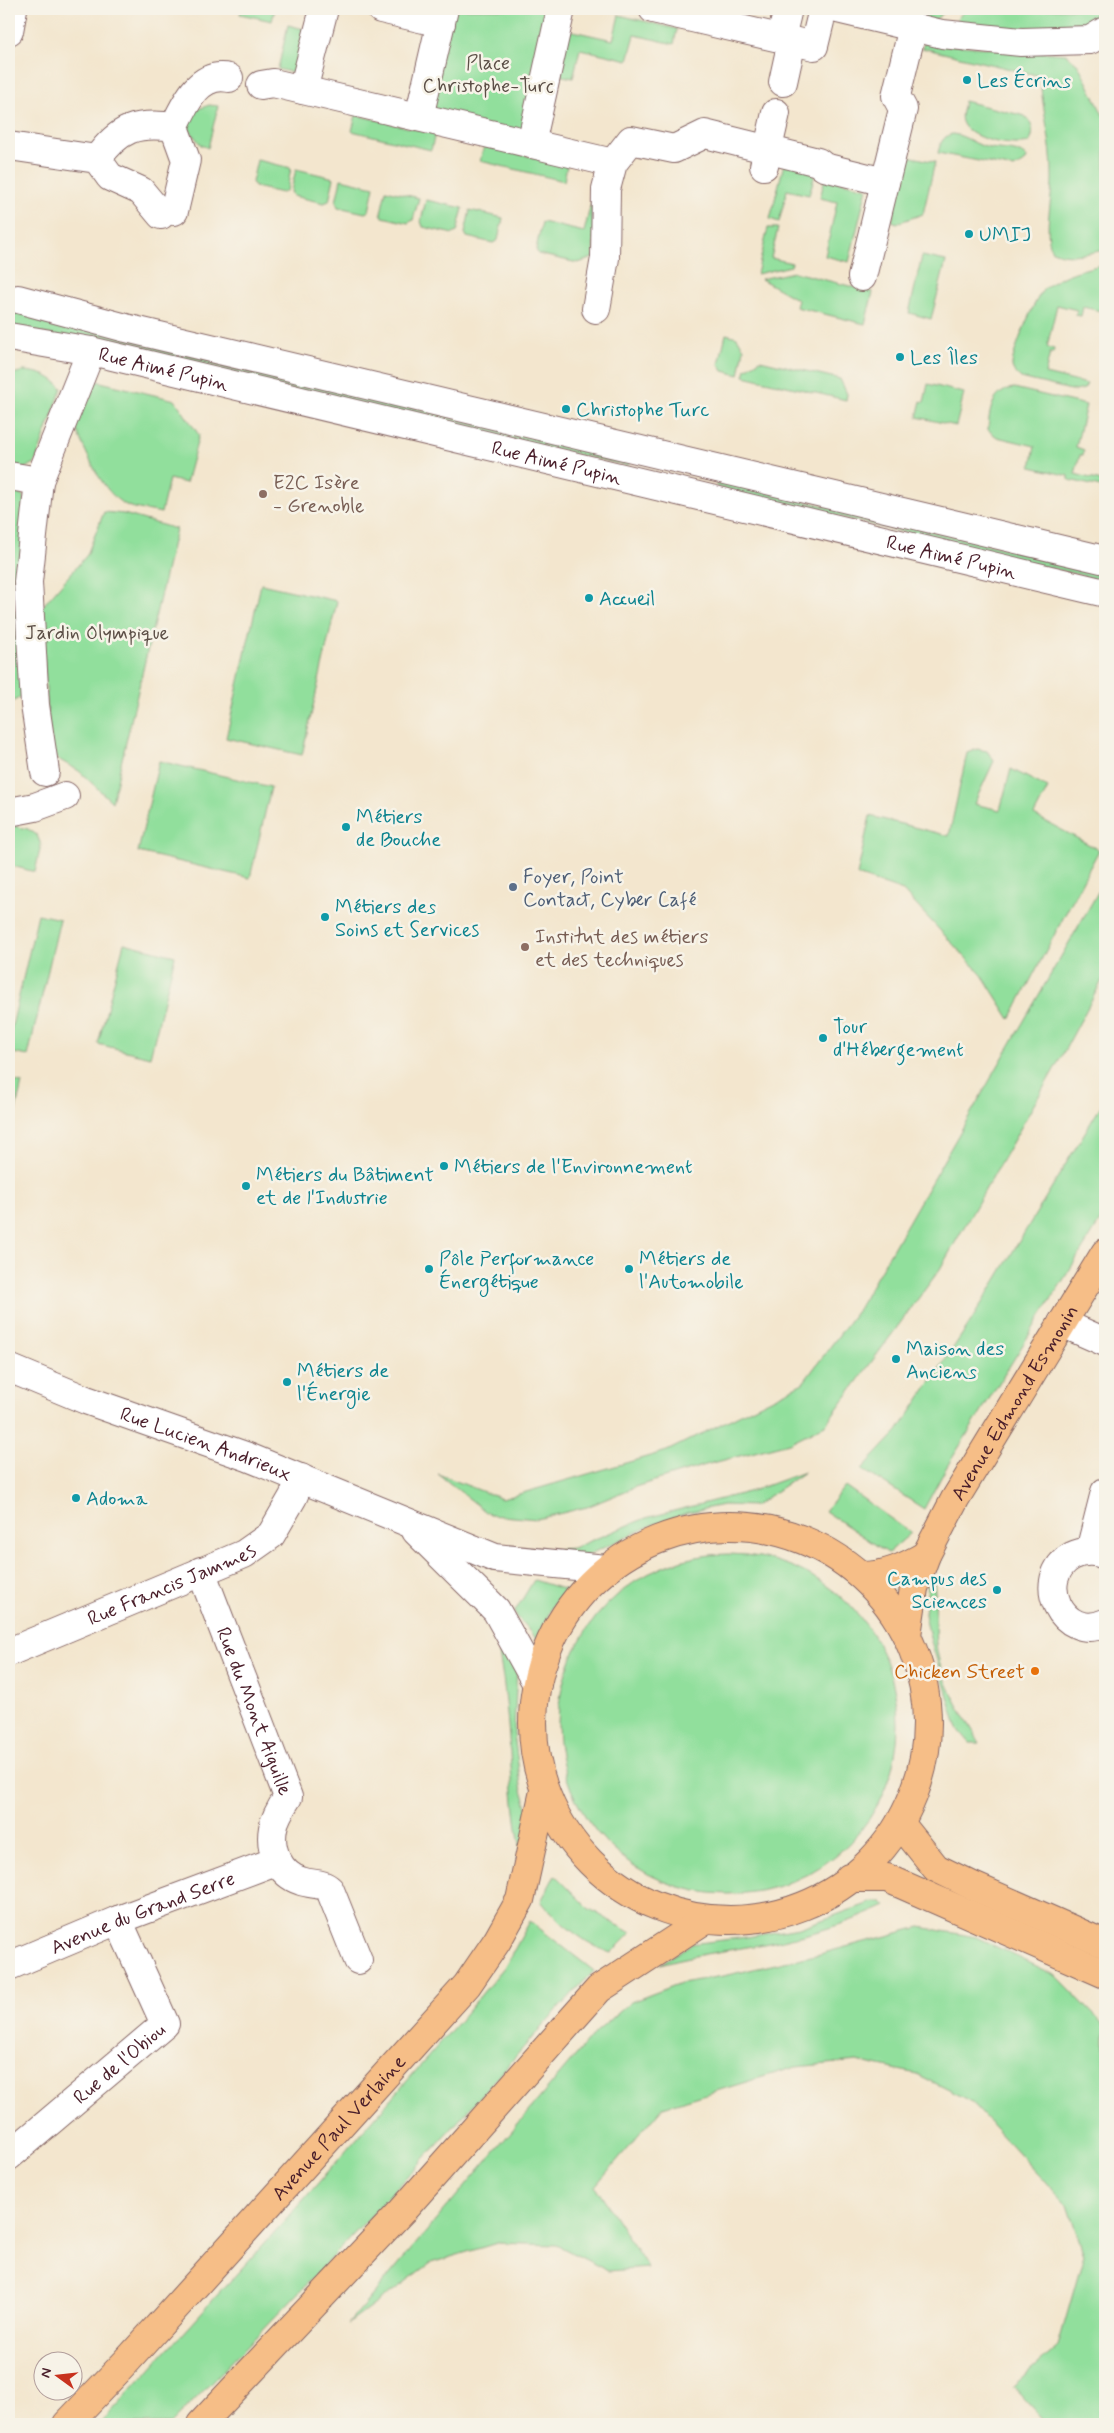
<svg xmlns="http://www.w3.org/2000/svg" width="1114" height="2433" viewBox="0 0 1114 2433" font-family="Mynerve,sans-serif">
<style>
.green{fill:#91df9c;stroke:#6e7f64}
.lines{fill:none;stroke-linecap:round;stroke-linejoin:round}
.minor-casing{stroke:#856564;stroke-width:30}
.major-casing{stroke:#856564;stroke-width:30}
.minor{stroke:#fff;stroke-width:28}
.major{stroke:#f6be87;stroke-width:28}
.culture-dot{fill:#0f9aa8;stroke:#f7f3e8;stroke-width:2}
.education-dot{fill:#8d6e63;stroke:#f7f3e8;stroke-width:2}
.service-dot{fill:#5c6f8a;stroke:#f7f3e8;stroke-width:2}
.food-dot{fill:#e8710a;stroke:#f7f3e8;stroke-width:2}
.labels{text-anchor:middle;stroke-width:5;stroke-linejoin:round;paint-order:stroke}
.park-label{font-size:20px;fill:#5c4f47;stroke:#f7f3e8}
.culture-label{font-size:20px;fill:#0d838f;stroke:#f7f3e8;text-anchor:start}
.street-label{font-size:20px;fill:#4a1f2b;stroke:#f7f3e8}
.education-label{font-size:20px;fill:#785e54;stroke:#f7f3e8;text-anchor:start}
.service-label{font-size:20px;fill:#4e5e75;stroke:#f7f3e8;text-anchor:start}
.food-label{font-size:20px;fill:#c56008;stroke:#f7f3e8;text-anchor:end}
</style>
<rect width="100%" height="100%" fill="#f7f3e8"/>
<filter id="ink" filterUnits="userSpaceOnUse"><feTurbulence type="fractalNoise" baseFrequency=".02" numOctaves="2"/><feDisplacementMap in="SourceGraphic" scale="10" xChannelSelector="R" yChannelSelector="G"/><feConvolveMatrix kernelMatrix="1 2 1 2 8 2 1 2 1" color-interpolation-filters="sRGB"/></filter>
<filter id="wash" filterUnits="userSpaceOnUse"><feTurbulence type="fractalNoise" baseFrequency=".0096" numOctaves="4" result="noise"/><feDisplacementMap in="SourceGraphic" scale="20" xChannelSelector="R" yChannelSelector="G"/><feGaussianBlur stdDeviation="1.12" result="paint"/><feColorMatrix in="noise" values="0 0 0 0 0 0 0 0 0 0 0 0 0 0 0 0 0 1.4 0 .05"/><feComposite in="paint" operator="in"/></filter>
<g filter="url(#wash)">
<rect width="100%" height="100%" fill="#f3e6ce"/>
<path class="green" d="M238,9H275L272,21L240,14L241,10Z
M444,9H561L531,144L419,117Z
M869,9H949L933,21Z
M972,9H1105V12L1090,21L1064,29L967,30L958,26L957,19L964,11Z
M619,15L677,29L674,44L635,35L628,60L580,49L573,78L558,75L568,30L613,40Z
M288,25L308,30L297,74L278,69Z
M924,43L1066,54L1078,64L1105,119V250C1088,253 1067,259 1051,250C1044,227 1052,203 1052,179C1053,144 1042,111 1040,76L922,48Z
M964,101L1025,116C1033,124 1035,134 1029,143C1012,147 971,140 963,124C959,117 963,109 964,101Z
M209,105L218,106L208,148L201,145L188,128L191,112Z
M356,115L435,134L431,150L352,131Z
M952,134C966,135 976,146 990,148C999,150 1023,149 1027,158L1026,161L1014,168L938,153C940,144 942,137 952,134Z
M484,146L567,165L564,181L480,161Z
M908,156L935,162L923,214L897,223L892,221Z
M257,160L291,168L287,190L282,193L255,187L252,182Z
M785,160L818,164L809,195L787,190L779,222L770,219Z
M296,169L334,178L329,201L324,203L293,196L291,191Z
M825,178L867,188L849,262L825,256L837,202L820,198Z
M341,179L374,187L369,211L365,213L338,207L336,202Z
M386,190L419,198L413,220L408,223L383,217L381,213Z
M426,200L463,208L457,232L453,234L423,227L421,221Z
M591,203L596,204L593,258L578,263L538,254L536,249L542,222L584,232Z
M470,210L503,218L498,240L493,243L467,237L465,233Z
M768,228H778L771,258L792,263L791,266L757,274Z
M922,256L946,261L931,319L909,313Z
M1105,264V312L1083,307L1081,316L1076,315L1077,310L1057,305L1047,347L1054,349L1053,353H1050L1045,374L1087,384L1084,389L1075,391L1021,378C1017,374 1013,372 1012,366C1011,355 1036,295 1045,288C1062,274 1084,269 1105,264Z
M794,272L873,292L865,324L796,307L798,300L761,279Z
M15,309L630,461L628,466L11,326Z
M726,334L737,337L744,349L739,375L723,371L719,364Z
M760,360L840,379L847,394L846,400L744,376L746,369Z
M24,371C40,372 51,376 62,388L35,463L19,471L9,469V375Z
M92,380L175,400L199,435L186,483L169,479L161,513C150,510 136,510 126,505C102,494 84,448 74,424Z
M928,384L964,393L956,426L917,417L921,401L924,402Z
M1014,388L1086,405L1076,447L1084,450L1083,455H1080L1075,474L1105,482V488L1069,480V476L1031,467L1035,446L997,437L988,430C989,411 992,391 1014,388Z
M720,481L1105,572V581L716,487Z
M9,486L23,496L27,508L21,583L9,591Z
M104,512L124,514L176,529L112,802L79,771L51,755L40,609L87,555Z
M261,584L337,601L302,755L226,738Z
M9,607L18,613L24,695L9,704Z
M977,749L987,751L994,761L974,804L1000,810L1011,769L1048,788L1034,815L1099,850L1010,1019L982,975L903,891L857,875L870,816L949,836L967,753Z
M159,761L271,787L250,878L138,852Z
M9,825L28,829L37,835L41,845L35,872L9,865Z
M1105,880V975L1060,1059L940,1269L825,1425L789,1443L709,1464L635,1487L587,1507L537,1519L490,1515L438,1474L502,1499L667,1451L803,1383L857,1311Z
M38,914L60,919L28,1056L9,1052V1039Z
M124,943L175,956L150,1057L98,1044Z
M9,1080L22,1083L13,1123L9,1122Z
M1105,1099V1213L946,1468L924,1509L862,1469L898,1431L971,1321Z
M804,1472L755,1506L723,1505L689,1512L652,1525L579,1559L551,1550L573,1548L646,1518L752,1491Z
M845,1486L911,1533L888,1553L825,1511Z
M558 1724a170 170 0 1 1 340 0a170 170 0 1 1-340 0Z
M930,1567C940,1592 932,1624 937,1651C943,1684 964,1715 980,1743H970L958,1729L930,1638L925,1614Z
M534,1580L566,1590L552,1607L537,1640L514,1613Z
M507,1644L517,1666L514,1734L521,1786L531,1821L521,1851C508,1786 512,1719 499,1654Z
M555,1875L588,1908L631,1933L611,1953C588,1946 555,1920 541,1901Z
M873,1902H882L886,1906C856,1920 823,1931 791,1938C748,1949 703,1952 660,1964L691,1944L747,1937L799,1928Z
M530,1921L594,1971C545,2021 501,2074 454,2126C362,2227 267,2326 171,2424H100L292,2213L461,2019L506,1965Z
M920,1927L976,1937L1055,1975L1105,2026V2424H1047L1012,2386L1058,2346L1084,2255L1067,2205L969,2100L917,2074L857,2061L796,2067L663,2107L595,2186L648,2268L608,2271L557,2245L497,2243L431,2263L348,2324L594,2034L631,2002L681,1983L723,1976L820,1954Z"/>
</g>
<g filter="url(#ink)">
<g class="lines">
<g class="minor-casing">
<g id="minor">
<path d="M381,9L441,23"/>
<path d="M653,9L814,46L823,9"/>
<path d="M837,9L942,34L1021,42L1090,40L1105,31"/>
<path d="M9,31L13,9"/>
<path d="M781,38L788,9"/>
<path d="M783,82L792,41"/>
<path d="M261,85L273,83L613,163"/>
<path d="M303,90L324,9"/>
<path d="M419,117L444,9"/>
<path d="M174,127C185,104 199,71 229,78"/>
<path d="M531,144L561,9"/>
<path d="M9,146L97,159L110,177L141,191L161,215"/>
<path d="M97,159C119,128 136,122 174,127L186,160L174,211"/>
<path d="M764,166L776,113"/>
<path d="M862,277L903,109L896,96L913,27"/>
<path d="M18,299L126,328L1105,560"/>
<path d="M596,309L605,258L606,189L613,163L631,140L674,149L705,134L818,162L824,167L885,182"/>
<path id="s1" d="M9,337L91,351L1105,593"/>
<path d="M9,476L39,481"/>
<path d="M45,772L35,705L28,582L39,481L91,351"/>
<path d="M9,812L35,807L65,796"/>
<path d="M1062,1323L1105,1342"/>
<path id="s2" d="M9,1368L86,1400L248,1457L495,1558L606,1569"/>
<path d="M416,1531L496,1610L537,1684"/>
<path d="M1090,1551L1105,1492"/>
<path d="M1105,1555C1095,1550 1082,1551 1072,1556C1032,1579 1063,1643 1105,1623"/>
<path id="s3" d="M201,1571L288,1797C282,1806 275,1817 273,1828C269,1850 279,1874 301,1881C312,1885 322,1882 330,1890L358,1960"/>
<path id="s4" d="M9,1652L244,1554L271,1535L293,1497L301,1478"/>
<path id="s5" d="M9,1966L118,1920L276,1861"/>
<path id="s6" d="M9,2156L165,2024L118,1920"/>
</g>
</g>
<g class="major-casing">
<g id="major">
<circle cx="730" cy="1723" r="197"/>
<path d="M862,1576C886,1576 905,1567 926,1555"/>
<path id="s7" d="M907,1635L914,1588L926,1555L955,1499L1105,1253"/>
<path d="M900,1823L936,1868L973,1886L1105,1944"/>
<path d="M849,1878H887L1105,1974"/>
<path id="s8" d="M67,2424L126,2362L467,1985L497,1941L520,1900L544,1791"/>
<path d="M201,2424L402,2211L599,1989L706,1919"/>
</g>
</g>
<use href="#minor" class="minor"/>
<use href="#major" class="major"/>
</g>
</g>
<g class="culture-dot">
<circle cx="967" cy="80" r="5"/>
<circle cx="969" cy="234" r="5"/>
<circle cx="900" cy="357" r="5"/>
<circle cx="566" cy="409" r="5"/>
<circle cx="589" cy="598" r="5"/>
<circle cx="346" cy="827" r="5"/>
<circle cx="325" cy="917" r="5"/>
<circle cx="823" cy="1038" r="5"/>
<circle cx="444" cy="1166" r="5"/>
<circle cx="246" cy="1186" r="5"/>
<circle cx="429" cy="1269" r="5"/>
<circle cx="629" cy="1269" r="5"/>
<circle cx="896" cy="1359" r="5"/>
<circle cx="287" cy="1382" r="5"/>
<circle cx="76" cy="1498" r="5"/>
<circle cx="997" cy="1590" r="5"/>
</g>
<g class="education-dot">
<circle cx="263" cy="494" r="5"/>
<circle cx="525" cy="947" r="5"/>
</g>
<circle class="service-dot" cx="513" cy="887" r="5"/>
<circle class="food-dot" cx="1035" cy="1671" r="5"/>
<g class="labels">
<g class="park-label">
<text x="488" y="69">Place<tspan x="488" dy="23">Christophe-Turc</tspan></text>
<text x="97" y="639">Jardin Olympique</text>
</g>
<g class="culture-label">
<text x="977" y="87">Les Écrins</text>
<text x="979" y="241">UMIJ</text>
<text x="910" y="364">Les Îles</text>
<text x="576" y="416">Christophe Turc</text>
<text x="599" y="605">Accueil</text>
<text x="356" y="823">Métiers<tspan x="356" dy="23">de Bouche</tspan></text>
<text x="335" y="913">Métiers des<tspan x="335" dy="23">Soins et Services</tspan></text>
<text x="833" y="1033">Tour<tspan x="833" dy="23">d'Hébergement</tspan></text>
<text x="454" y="1173">Métiers de l'Environnement</text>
<text x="256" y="1181">Métiers du Bâtiment<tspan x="256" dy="23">et de l'Industrie</tspan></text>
<text x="439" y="1265">Pôle Performance<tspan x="439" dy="23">Énergétique</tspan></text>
<text x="639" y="1265">Métiers de<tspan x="639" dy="23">l'Automobile</tspan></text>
<text x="906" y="1355">Maison des<tspan x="906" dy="23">Anciens</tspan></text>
<text x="297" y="1377">Métiers de<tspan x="297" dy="23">l'Énergie</tspan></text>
<text x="86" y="1505">Adoma</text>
<text x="987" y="1585" text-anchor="end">Campus des<tspan x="987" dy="23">Sciences</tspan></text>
</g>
<g class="street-label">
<text dy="7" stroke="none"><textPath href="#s1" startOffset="158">Rue Aimé Pupin</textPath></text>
<text dy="7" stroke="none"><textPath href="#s1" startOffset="562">Rue Aimé Pupin</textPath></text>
<text dy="7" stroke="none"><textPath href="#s1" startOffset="968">Rue Aimé Pupin</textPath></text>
<text dy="7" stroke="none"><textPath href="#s7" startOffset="259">Avenue Edmond Esmonin</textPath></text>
<text dy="7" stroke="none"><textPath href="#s2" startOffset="211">Rue Lucien Andrieux</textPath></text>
<text dy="7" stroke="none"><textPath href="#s4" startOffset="176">Rue Francis Jammes</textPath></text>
<text dy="7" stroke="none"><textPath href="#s3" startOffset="150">Rue du Mont Aiguille</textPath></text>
<text dy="7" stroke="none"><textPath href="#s5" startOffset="144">Avenue du Grand Serre</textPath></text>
<text dy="7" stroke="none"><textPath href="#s6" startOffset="144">Rue de l'Obiou</textPath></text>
<text dy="7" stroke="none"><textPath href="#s8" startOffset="402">Avenue Paul Verlaine</textPath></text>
</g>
<g class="education-label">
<text x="273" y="489">E2C Isère<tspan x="273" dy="23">- Grenoble</tspan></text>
<text x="535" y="943">Institut des métiers<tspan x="535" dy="23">et des techniques</tspan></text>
</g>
<g class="service-label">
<text x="523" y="883">Foyer, Point<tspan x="523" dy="23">Contact, Cyber Café</tspan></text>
</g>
<g class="food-label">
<text x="1025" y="1678">Chicken Street</text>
</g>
</g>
<rect width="1114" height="2433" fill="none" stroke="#f7f3e8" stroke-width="30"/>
<g transform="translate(58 2376) rotate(285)"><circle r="24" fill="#f7f3e8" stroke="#b29e9c"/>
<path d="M0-4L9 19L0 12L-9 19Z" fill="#c8321e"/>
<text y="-8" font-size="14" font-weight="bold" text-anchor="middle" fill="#4a1f2b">N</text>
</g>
</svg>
